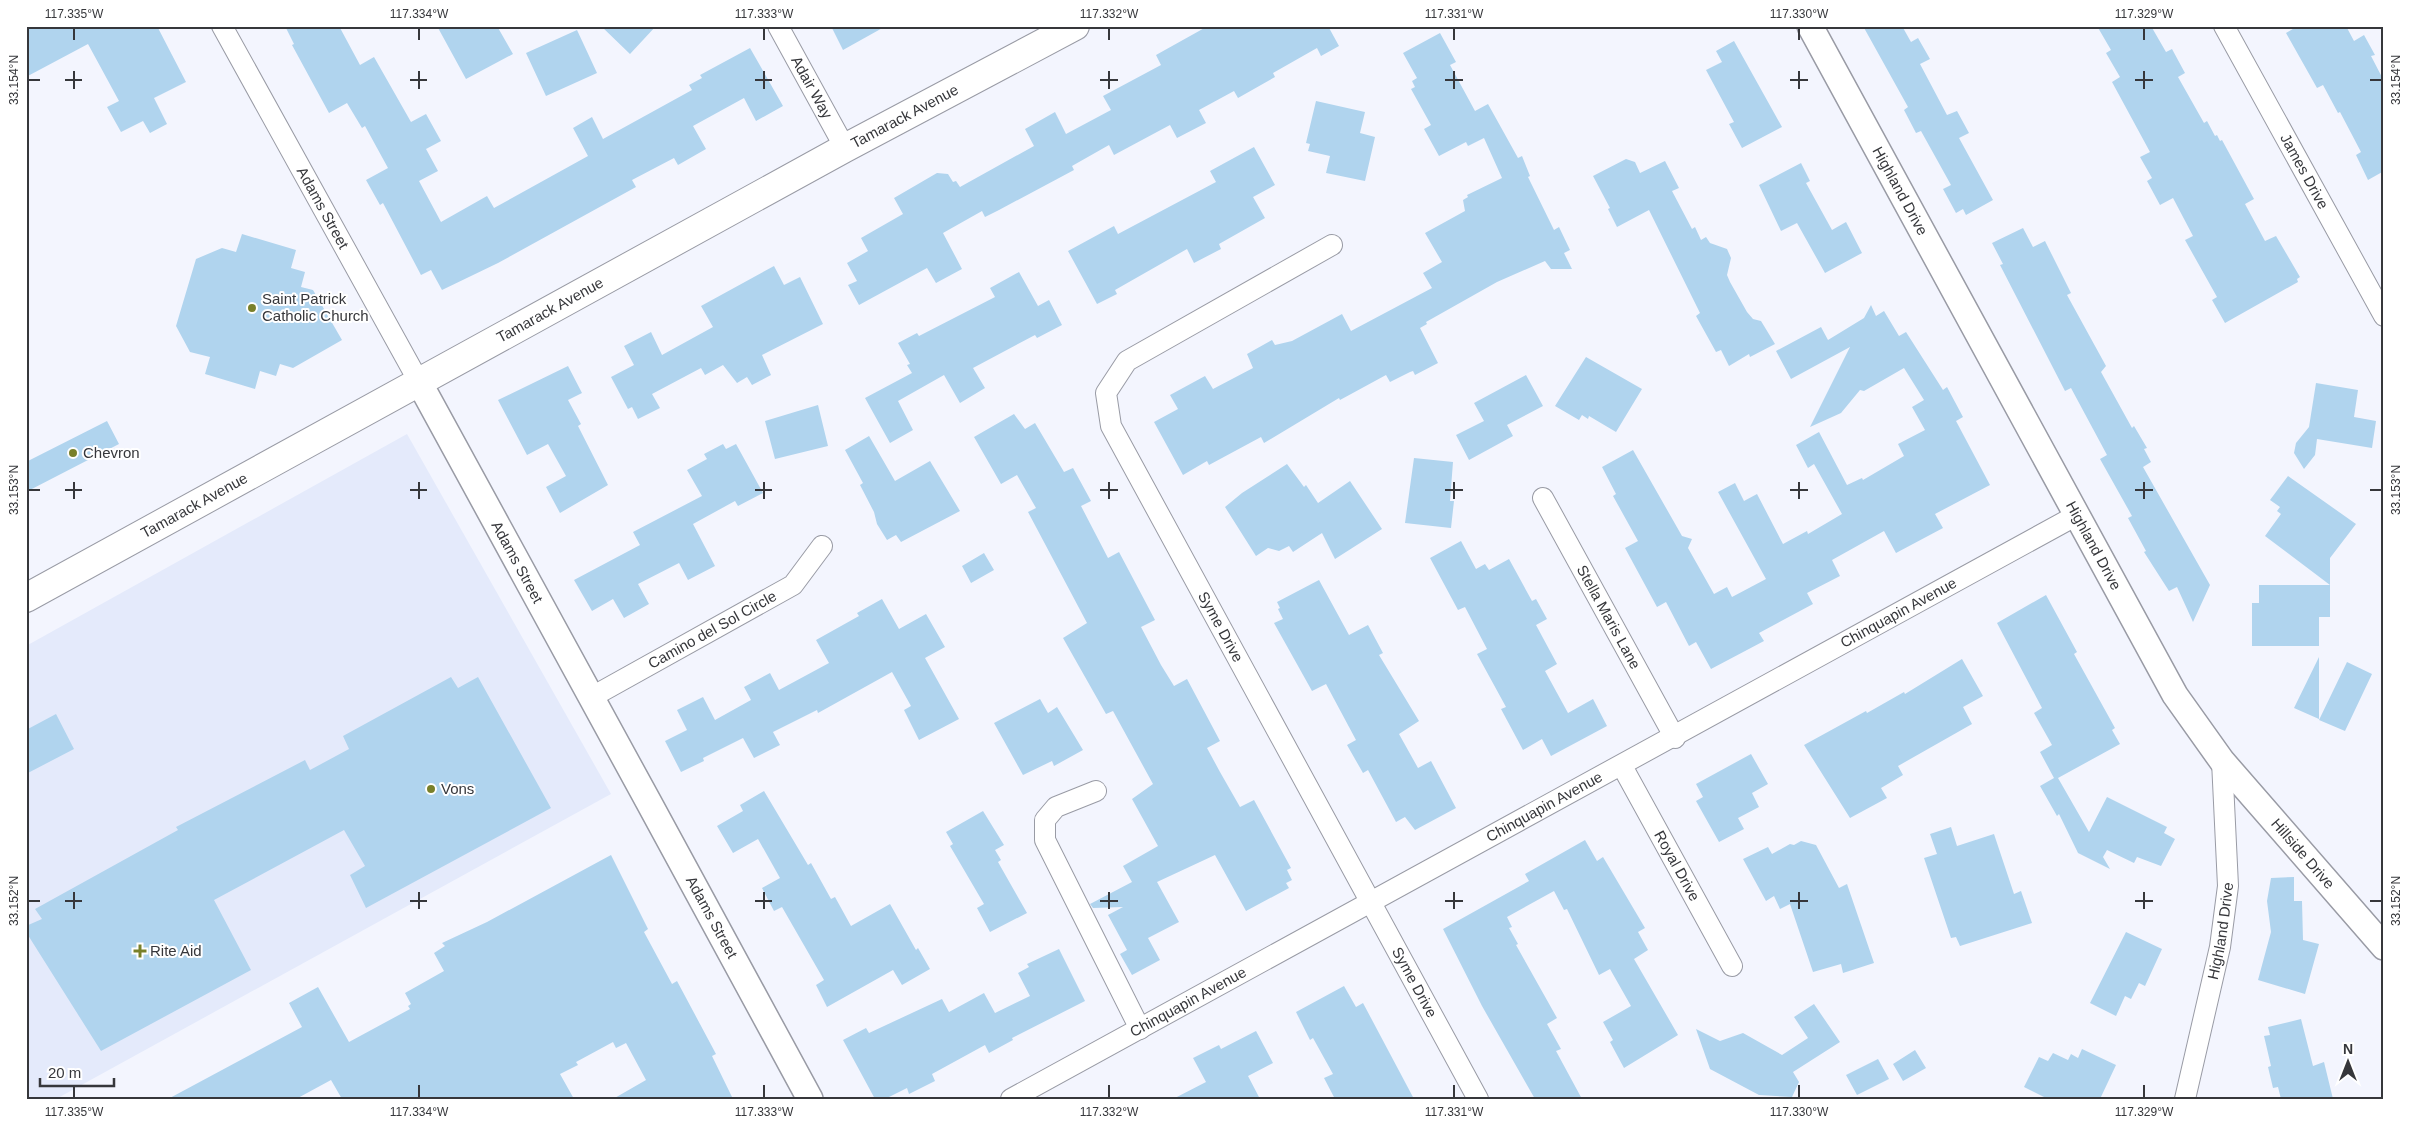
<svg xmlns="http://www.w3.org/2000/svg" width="2410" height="1125" viewBox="0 0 2410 1125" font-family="Arial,sans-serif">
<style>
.built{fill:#e4eafb}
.building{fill:#b0d4ee}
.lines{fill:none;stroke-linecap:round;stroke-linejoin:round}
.minor-casing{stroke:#999ba5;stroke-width:22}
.tertiary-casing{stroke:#999ba5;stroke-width:28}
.secondary-casing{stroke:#999ba5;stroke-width:30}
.minor{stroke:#fff;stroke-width:20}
.tertiary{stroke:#fff;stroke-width:25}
.secondary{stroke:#fff;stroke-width:28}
.ticks{fill:none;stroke:#36373b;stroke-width:2}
.poi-dot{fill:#79802a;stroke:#fff;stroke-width:2}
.labels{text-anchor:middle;stroke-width:4;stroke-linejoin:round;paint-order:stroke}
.street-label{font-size:15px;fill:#36373b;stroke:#fff}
.poi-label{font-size:15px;fill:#36373b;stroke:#fff;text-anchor:start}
.neatline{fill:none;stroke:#36373b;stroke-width:2}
.ticks-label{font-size:12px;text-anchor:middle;fill:#36373b}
</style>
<rect width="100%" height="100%" fill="#f3f5fe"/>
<path class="built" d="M407,434L611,794L56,1099H26V646Z"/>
<path class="building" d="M26,26H157L186,82L154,98L167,124L150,133L143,121L121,132L107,107L119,101L88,44L26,77Z
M285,26H339L360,65L374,57L411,122L426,114L441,141L426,149L438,171L419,181L441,222L487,196L494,208L588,156L573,128L592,117L603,139L692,90L689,85L702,78L700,75L750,48L783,106L756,121L744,98L693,126L706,149L678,165L674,158L632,180L636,187L498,263L442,290L431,270L421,275L383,203L380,205L366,180L388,168L365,126L362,128L347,103L329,113L292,45L294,44Z
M437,26H497L513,54L466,79Z
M601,26H656L630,54Z
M831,26H886L843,50Z
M1208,26H1328L1339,46L1321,56L1317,48L1273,73L1275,77L1238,98L1234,91L1199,110L1206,123L1177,138L1170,125L1114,155L1109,145L1072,166L1074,170L999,210L985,217L982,211L943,233L962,269L936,283L927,268L859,305L848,285L857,281L847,263L868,251L861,238L903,214L894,198L937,173L948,174L953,182L956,181L960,187L1034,146L1025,129L1055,112L1066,134L1111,110L1103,96L1161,65L1156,55Z
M1863,26H1902L1911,42L1918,38L1930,59L1920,64L1947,115L1957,111L1969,133L1959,138L1993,200L1966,215L1963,209L1956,213L1943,189L1951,185L1921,131L1916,133L1904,110L1908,107Z
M2097,26H2151L2166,52L2172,49L2185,73L2178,77L2204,123L2207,121L2215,136L2217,135L2220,141L2222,140L2254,199L2245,204L2265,241L2276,236L2300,277L2297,279L2298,282L2225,323L2212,300L2217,297L2185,240L2193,236L2173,198L2160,205L2147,181L2152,178L2140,157L2150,152L2112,82L2120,77L2106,53L2111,50Z
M2298,26H2346L2354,41L2364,35L2375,55L2371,56L2384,81V171L2368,180L2356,155L2361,152L2340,112L2338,113L2323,85L2317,88L2286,33Z
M577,30L597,73L546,96L526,53Z
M1440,33L1456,62L1450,65L1475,111L1488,104L1518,158L1522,156L1530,176L1528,177L1554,230L1559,227L1570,250L1564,253L1572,269H1551L1545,261L1497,282L1426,322L1427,324L1420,328L1438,363L1415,375L1413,371L1410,372L1390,382L1386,375L1340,400L1339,398L1264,443L1261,437L1209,465L1207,461L1183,475L1154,422L1178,409L1170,395L1205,376L1213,389L1253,368L1247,354L1272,340L1275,345L1292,341L1342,314L1351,331L1432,288L1423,273L1442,262L1425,233L1465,211L1463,200L1468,197L1467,195L1502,178L1484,138L1468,146L1466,142L1439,156L1424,129L1431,125L1411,89L1415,87L1412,81L1417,78L1403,53Z
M1734,41L1782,127L1742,148L1729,124L1734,122L1706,70L1722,62L1716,51Z
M1316,101L1365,112L1360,133L1375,137L1365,181L1326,173L1330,156L1308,151L1310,144L1306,143Z
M1254,147L1275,185L1253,197L1265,218L1219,244L1221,249L1194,263L1187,249L1115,290L1117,294L1097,304L1068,251L1114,226L1118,234L1216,182L1210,171Z
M1626,159L1635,162L1640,173L1665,161L1679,188L1672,191L1692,229L1695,227L1701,240L1706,237L1710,243L1727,249L1731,258L1727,275L1730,282L1747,312L1753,319L1761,321L1775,344L1750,357L1749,354L1729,366L1721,350L1716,352L1696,316L1700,313L1649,210L1617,227L1608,209L1610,208L1593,176Z
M1801,163L1810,181L1806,183L1832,230L1846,222L1862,253L1825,273L1797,223L1781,231L1759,185Z
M2023,228L2033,247L2045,241L2071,293L2067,295L2106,366L2101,372L2132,428L2134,426L2147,448L2144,449L2151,462L2143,467L2210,585L2193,622L2177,587L2169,591L2144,552L2146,551L2128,518L2132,516L2100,459L2107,455L2071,388L2065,391L2000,265L2003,264L1992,243Z
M242,234L296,250L291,268L305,272L301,287L313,290L342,340L293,368L280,364L276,376L260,371L255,389L205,374L210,357L190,352L176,326L196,259L222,248L236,252Z
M774,266L784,285L800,277L823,324L762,355L771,375L752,385L747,377L737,383L723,365L705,375L701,368L652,394L660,408L638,419L632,407L628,409L611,377L634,365L624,346L651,332L662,355L713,327L701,306Z
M1019,272L1038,306L1049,300L1062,325L1037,338L1035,335L973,368L985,388L960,403L944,375L898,401L913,430L890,443L865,398L912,373L907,365L910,364L898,343L917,333L919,336L995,297L990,288Z
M1871,305L1876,316L1884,311L1899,336L1906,332L1943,390L1947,387L1963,417L1956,421L1990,485L1935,514L1943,528L1896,553L1884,531L1832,560L1840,576L1807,593L1813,604L1759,633L1764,641L1711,669L1696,642L1689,646L1666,602L1657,607L1625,548L1638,541L1613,496L1616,494L1602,467L1633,450L1682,536L1692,539L1688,548L1714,594L1727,587L1732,597L1766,579L1718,492L1735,483L1744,501L1757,494L1783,544L1807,531L1808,534L1842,514L1814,464L1808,468L1796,445L1819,432L1847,485L1862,478L1863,480L1904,456L1898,444L1925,430L1912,407L1924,400L1904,368L1864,391L1860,390L1841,413L1810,427L1850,347L1791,379L1776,351L1821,327L1828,340L1864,318Z
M1586,357L1642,389L1616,432L1589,416L1588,419L1582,415L1579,420L1555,406Z
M568,366L582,393L568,400L581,424L578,426L608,485L560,513L546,487L566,476L548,444L527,455L498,400Z
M1526,375L1543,406L1507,425L1513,436L1469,460L1456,435L1484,421L1474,403Z
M2316,383L2358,390L2354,417L2376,421L2372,448L2317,439L2315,455L2304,469L2294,453L2296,443L2309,427Z
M818,405L828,446L775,459L765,421Z
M1014,414L1025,429L1035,423L1064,472L1073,468L1091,501L1081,506L1108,558L1119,552L1155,620L1141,627L1161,665L1174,686L1187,679L1220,741L1207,748L1220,772L1240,807L1254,800L1291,868L1287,870L1292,880L1286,883L1289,888L1246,911L1215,855L1157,882L1179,922L1148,938L1160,960L1132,975L1120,954L1127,950L1108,915L1123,907L1093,908L1090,904L1132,882L1123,866L1158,846L1132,799L1153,784L1113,711L1106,714L1063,638L1087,623L1028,512L1036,508L1017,475L1001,484L974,437Z
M107,421L119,444L26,492V462Z
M869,436L895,481L930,461L960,511L901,542L896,535L887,540L877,524L874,512L860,485L863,483L845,450Z
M723,444L726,449L736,444L763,493L738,506L735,501L693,524L715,566L688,580L679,563L638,584L649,604L624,618L613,599L592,611L574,580L640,545L633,532L702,496L687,470L707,459L704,454Z
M1414,458L1453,462L1450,501H1454L1451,528L1405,523Z
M1287,464L1304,487L1306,485L1318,503L1350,481L1382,529L1335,559L1322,533L1293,552L1289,546L1279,551L1268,548L1256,556L1225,507L1242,493Z
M2288,476L2356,524L2330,558V585L2265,536L2281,514L2277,511L2280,507L2270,500Z
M1461,541L1476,569L1485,564L1489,570L1509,559L1532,601L1536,599L1547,619L1536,625L1557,664L1545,671L1568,713L1593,699L1607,726L1551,756L1542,739L1523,750L1501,709L1506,707L1477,654L1487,649L1465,607L1458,610L1430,558Z
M984,553L994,570L971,583L962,566Z
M1319,580L1349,635L1368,625L1383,653L1379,655L1419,721L1399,734L1418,768L1431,761L1456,808L1415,830L1405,817L1396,822L1368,770L1363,773L1347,745L1356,740L1326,684L1312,691L1274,623L1283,619L1278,609L1280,608L1277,602Z
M2259,585H2330V617H2319V646H2252V603H2259Z
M2046,595L2077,652L2074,654L2115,728L2112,730L2120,744L2058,778L2089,832L2107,797L2167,827L2164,833L2175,839L2161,866L2137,857L2134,863L2107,850L2103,857L2110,869L2078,853L2059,814L2057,816L2040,786L2054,778L2040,752L2052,745L2034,713L2042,708L1997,623Z
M882,599L899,629L926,614L945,647L925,658L959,719L919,740L904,710L911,706L892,672L818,713L817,710L773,732L780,745L754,758L743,738L703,758L704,761L681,772L665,741L687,730L677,710L703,697L715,720L751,700L744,687L770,673L779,690L829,663L816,640L859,616L857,613Z
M2319,657V719L2294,708Z
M1962,659L1983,696L1963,707L1972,724L1898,766L1903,775L1881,788L1887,798L1850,818L1804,745L1866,711L1867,713L1904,692L1905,694Z
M2347,662L2372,674L2345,731L2319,720Z
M451,677L458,688L478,677L551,808L366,908L350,875L365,866L344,830L214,900L251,970L101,1051L26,932V926L42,919L35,909L178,830L176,827L305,760L310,770L349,749L343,736Z
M1040,699L1048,713L1057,707L1083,750L1054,766L1052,761L1023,775L994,723Z
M56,714L74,749L26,774V730Z
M1751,754L1768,784L1752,793L1759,807L1738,818L1744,829L1719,842L1696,801L1703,797L1696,784Z
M764,791L808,865L811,863L831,899L835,897L851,926L890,904L916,950L918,948L930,969L902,985L893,970L827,1007L816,985L824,980L782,907L774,911L762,888L780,878L758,839L733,853L717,826L743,811L740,805Z
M983,811L1004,845L995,850L1001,860L998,862L1027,913L990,932L977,908L984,904L950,846L953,844L946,832Z
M1951,827L1957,846L1994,834L2014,894L2021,891L2032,923L1960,946L1956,937L1951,938L1924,858L1937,854L1930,834Z
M1585,840L1597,861L1603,857L1645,928L1638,932L1648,950L1634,959L1678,1035L1624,1068L1610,1042L1613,1040L1603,1022L1631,1006L1610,969L1599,975L1567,909L1564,910L1554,891L1507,917L1512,927L1509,928L1518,944L1516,945L1557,1018L1547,1024L1561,1049L1556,1051L1582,1099H1535L1482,1006L1443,929L1529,881L1525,874Z
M1801,841L1816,845L1839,888L1847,884L1874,963L1843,973L1841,964L1813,972L1790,904L1780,909L1774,896L1766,901L1743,859L1768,847L1772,854L1790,844L1794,845Z
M611,855L648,929L644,932L672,984L677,981L716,1054L712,1056L733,1099H613L646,1080L626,1043L616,1048L613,1042L576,1062L578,1065L560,1074L574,1099H342L331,1080L296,1099H168L302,1027L289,1003L318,987L349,1042L410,1009L408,1006L411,1004L405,993L444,971L434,953L445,946L442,943L487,922Z
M2294,877V901H2302L2303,940L2319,944L2305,994L2258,980L2271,932L2267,901L2271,878Z
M2126,932L2162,949L2145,986L2139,983L2131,999L2125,996L2116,1016L2090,1003Z
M1059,949L1085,1001L1012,1038L1013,1040L989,1053L985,1045L932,1074L935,1081L909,1094L907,1088L885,1099H875L843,1040L866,1028L869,1033L942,999L949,1012L984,993L995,1013L1030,996L1018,973L1029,967L1027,964Z
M1344,986L1356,1007L1363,1003L1414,1099H1335L1324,1078L1333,1074L1313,1038L1310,1040L1296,1012Z
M1814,1004L1840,1042L1793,1072L1799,1082L1792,1097L1759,1095L1710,1069L1696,1029L1720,1041L1743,1033L1782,1055L1808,1038L1794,1017Z
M2301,1019L2313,1066L2324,1062L2333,1099H2281L2278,1087L2273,1088L2268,1067L2271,1066L2264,1036L2270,1035L2268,1027Z
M1256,1031L1273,1063L1248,1076L1260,1099H1173L1206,1082L1193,1058L1219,1045L1221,1049Z
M2082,1049L2116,1065L2100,1099H2048L2024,1087L2039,1057L2048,1061L2053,1053L2068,1060L2071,1054L2078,1058Z
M1915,1050L1926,1068L1903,1081L1893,1064Z
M1878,1059L1889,1079L1857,1095L1846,1075Z"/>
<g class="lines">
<g class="minor-casing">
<g id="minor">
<path id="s1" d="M222,26L419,382"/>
<path id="s2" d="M778,26L845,148"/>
<path id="s3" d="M2224,26L2384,316"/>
<path id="s4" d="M1332,245L1127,361L1106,393L1111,426L1478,1099"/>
<path id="s5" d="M1543,498L1675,738"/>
<path id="s6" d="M590,698L793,585L822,546"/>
<path id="s7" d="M1622,766L1732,966"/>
<path d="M1096,791L1056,807L1045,820V840L1140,1029"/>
<path id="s8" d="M1011,1099L2077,515"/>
<path id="s9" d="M2185,1099L2220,947L2228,886L2222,761"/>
</g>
</g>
<g class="tertiary-casing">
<g id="tertiary">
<path id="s10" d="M1810,26L2175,695L2222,761L2384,947"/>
<path id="s11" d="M419,382C549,622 681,859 810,1099"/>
</g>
</g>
<g class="secondary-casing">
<g id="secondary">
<path id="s12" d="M26,598L845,148L1075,26"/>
</g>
</g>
<use href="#minor" class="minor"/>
<use href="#tertiary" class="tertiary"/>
<use href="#secondary" class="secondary"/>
</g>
<path class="ticks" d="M74,28V40M419,28V40M764,28V40M1109,28V40M1454,28V40M1799,28V40M2144,28V40M74,71V89M419,71V89M764,71V89M1109,71V89M1454,71V89M1799,71V89M2144,71V89M28,80H40M65,80H82M410,80H427M755,80H772M1100,80H1118M1445,80H1463M1790,80H1808M2135,80H2153M2370,80H2382M74,482V499M419,482V499M764,482V499M1109,482V499M1454,482V499M1799,482V499M2144,482V499M28,490H40M65,490H82M410,490H427M755,490H772M1100,490H1118M1445,490H1463M1790,490H1808M2135,490H2153M2370,490H2382M74,892V909M419,892V909M764,892V909M1109,892V909M1454,892V909M1799,892V909M2144,892V909M28,901H40M65,901H82M410,901H427M755,901H772M1100,901H1118M1445,901H1463M1790,901H1808M2135,901H2153M2370,901H2382M74,1085V1098M419,1085V1098M764,1085V1098M1109,1085V1098M1454,1085V1098M1799,1085V1098M2144,1085V1098"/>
<g class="poi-dot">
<circle cx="252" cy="308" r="5"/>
<circle cx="73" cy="453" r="5"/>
<circle cx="431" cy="789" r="5"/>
<path d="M137.5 943.5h5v5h5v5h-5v5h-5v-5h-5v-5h5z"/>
</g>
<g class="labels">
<g class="street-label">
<text dy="5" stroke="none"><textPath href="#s2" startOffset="70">Adair Way</textPath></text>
<text dy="5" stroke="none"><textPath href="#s12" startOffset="1002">Tamarack Avenue</textPath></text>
<text dy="5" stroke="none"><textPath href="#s3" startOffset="166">James Drive</textPath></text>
<text dy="5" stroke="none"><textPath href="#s10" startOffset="188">Highland Drive</textPath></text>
<text dy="5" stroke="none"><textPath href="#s1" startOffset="208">Adams Street</textPath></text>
<text dy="5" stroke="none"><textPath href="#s12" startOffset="598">Tamarack Avenue</textPath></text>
<text dy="5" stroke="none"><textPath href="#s12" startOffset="192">Tamarack Avenue</textPath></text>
<text dy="5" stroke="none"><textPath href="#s10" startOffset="592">Highland Drive</textPath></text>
<text dy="5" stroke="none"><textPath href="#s11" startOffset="205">Adams Street</textPath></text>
<text dy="5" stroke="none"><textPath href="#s8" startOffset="1012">Chinquapin Avenue</textPath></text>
<text dy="5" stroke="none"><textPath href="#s5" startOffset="136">Stella Maris Lane</textPath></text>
<text dy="5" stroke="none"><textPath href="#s4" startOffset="536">Syme Drive</textPath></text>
<text dy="5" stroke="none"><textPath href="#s6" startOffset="140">Camino del Sol Circle</textPath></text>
<text dy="5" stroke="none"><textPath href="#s8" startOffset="608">Chinquapin Avenue</textPath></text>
<text dy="5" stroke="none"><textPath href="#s10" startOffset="966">Hillside Drive</textPath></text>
<text dy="5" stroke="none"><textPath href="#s7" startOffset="114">Royal Drive</textPath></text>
<text dy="5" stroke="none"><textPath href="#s11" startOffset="610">Adams Street</textPath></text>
<text dy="5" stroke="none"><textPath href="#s9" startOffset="172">Highland Drive</textPath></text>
<text dy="5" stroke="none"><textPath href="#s4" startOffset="941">Syme Drive</textPath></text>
<text dy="5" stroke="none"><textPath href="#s8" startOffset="202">Chinquapin Avenue</textPath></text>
</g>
<g class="poi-label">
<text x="262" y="304">Saint Patrick<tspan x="262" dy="17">Catholic Church</tspan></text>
<text x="83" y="458">Chevron</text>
<text x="441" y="794">Vons</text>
<text x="150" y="956">Rite Aid</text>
</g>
</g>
<rect width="2410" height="1125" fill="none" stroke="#ffffff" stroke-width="55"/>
<g transform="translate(2348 1062)" stroke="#ffffff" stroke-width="4" paint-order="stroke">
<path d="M0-4L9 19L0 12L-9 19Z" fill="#36373b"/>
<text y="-8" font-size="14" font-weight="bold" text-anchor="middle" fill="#36373b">N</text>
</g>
<path d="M40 1078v8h74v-8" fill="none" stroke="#36373b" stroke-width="2.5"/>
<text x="48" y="1078" font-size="15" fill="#36373b" stroke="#ffffff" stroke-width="4" paint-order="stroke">20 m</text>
<rect x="28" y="28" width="2354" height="1070" class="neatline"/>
<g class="ticks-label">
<text x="74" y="18">117.335°W</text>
<text x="419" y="18">117.334°W</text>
<text x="764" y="18">117.333°W</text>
<text x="1109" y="18">117.332°W</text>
<text x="1454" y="18">117.331°W</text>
<text x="1799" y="18">117.330°W</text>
<text x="2144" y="18">117.329°W</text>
<text transform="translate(14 80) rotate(-90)" y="4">33.154°N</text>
<text transform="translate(2396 80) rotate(-90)" y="4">33.154°N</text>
<text transform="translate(14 490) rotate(-90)" y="4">33.153°N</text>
<text transform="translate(2396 490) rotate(-90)" y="4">33.153°N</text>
<text transform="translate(14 901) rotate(-90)" y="4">33.152°N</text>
<text transform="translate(2396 901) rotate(-90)" y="4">33.152°N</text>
<text x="74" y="1116">117.335°W</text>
<text x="419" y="1116">117.334°W</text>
<text x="764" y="1116">117.333°W</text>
<text x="1109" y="1116">117.332°W</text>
<text x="1454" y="1116">117.331°W</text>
<text x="1799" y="1116">117.330°W</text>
<text x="2144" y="1116">117.329°W</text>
</g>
</svg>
